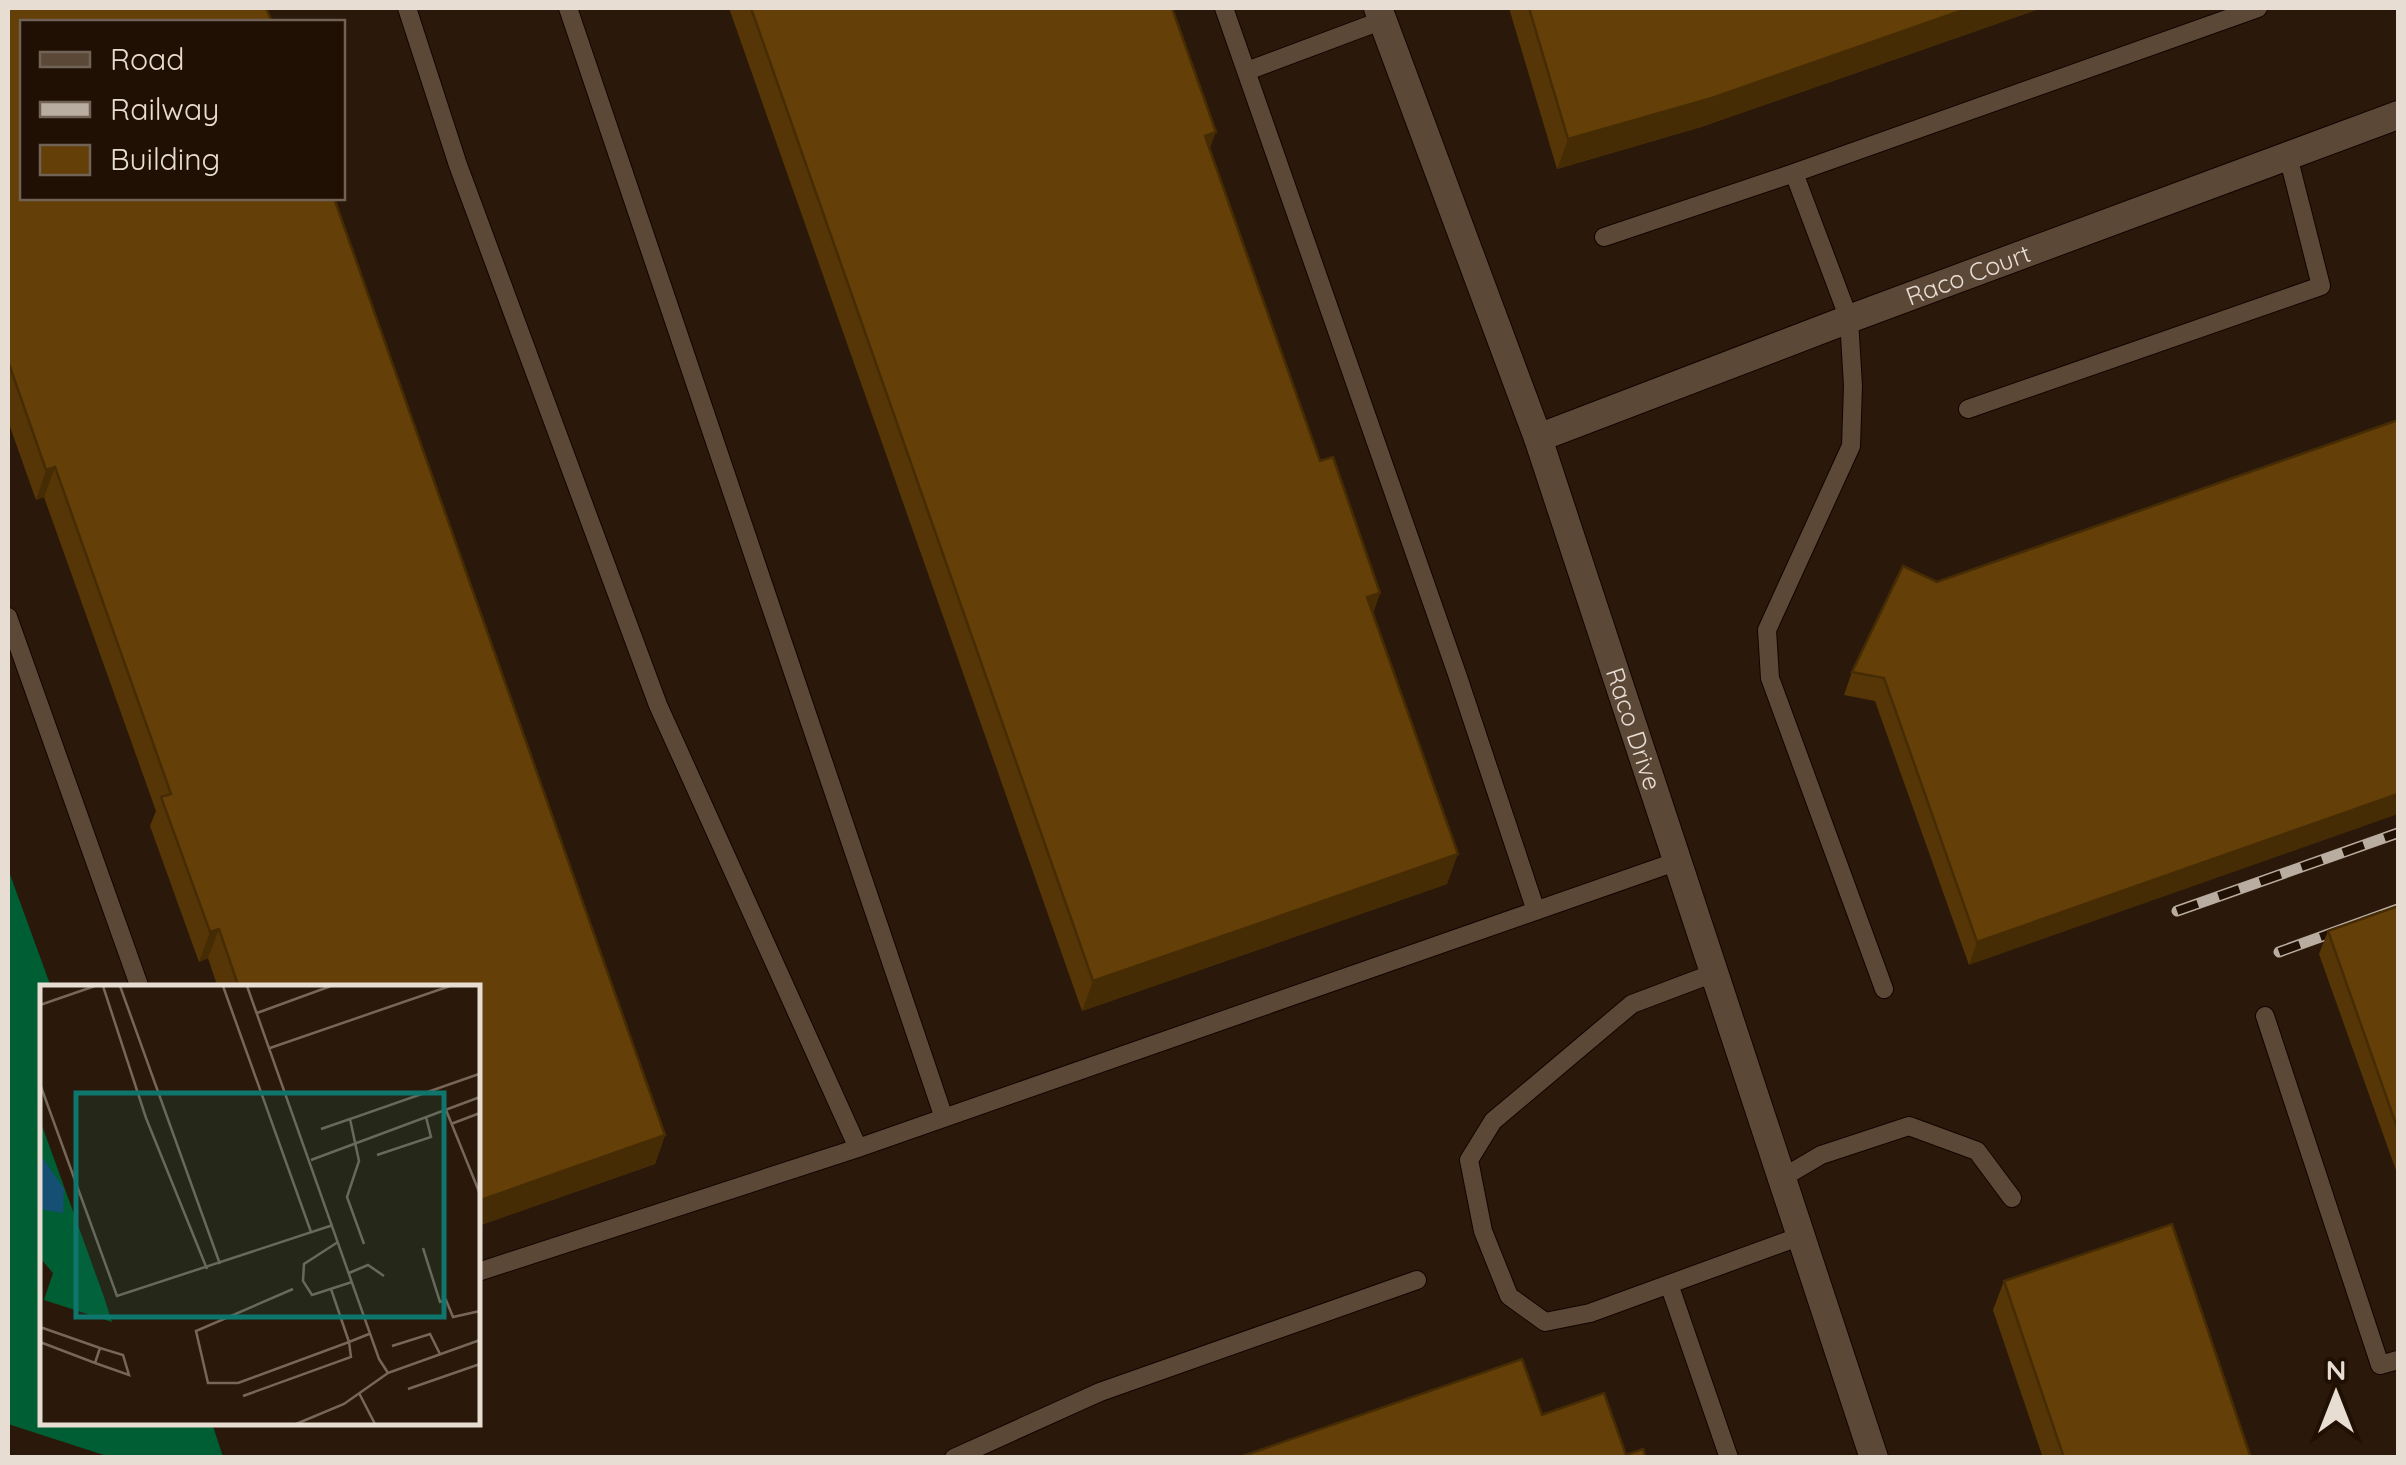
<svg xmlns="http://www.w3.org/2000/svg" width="2406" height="1465" viewBox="0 0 2406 1465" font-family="Quicksand,sans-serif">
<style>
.forest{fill:#005e34}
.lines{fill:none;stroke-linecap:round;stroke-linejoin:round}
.service-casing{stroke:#120400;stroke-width:20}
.minor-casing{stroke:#120400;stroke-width:30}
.service{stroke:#5b4837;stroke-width:18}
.minor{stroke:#5b4837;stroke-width:28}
.rail-casing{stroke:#b9aca1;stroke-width:11}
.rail{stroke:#201003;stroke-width:8;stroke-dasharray:22;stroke-linecap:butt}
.wall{fill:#563606}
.shaded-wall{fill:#462c05}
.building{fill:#643f07;stroke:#462c05;stroke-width:2.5}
.labels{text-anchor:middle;stroke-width:10;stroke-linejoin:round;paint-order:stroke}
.street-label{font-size:25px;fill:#e8ddd3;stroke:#201003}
.inset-road{fill:none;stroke:#76675a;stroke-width:2.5}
.view{fill:#0f766e;fill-opacity:0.15;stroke:#0f766e;stroke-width:5}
.inset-edge{fill:none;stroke:#e8ddd3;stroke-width:5}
</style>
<rect width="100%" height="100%" fill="#2a190a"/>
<path class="forest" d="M8,869L51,987L42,988V1422L212,1423L223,1457H110L8,1424Z"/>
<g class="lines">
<g class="service-casing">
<path id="service" d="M407,8L458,165L658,705L858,1148
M568,8L944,1118
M1224,8L1457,674L1536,911
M1247,71L1383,20
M1604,237L1794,173
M1968,409L2321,286L2288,156
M8,617L140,988
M1714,973L1632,1004L1493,1121L1469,1160L1483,1231L1509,1296L1545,1322L1590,1313L1801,1236
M1884,989L1770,678L1767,630L1851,446L1853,386L1849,319L1794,173L2258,8
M2265,1016L2380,1365L2398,1360
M1782,1178L1821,1155L1909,1126L1977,1151L2012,1198
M478,1272L858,1148L1678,861
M1669,1284L1729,1458
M954,1458L1100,1392L1417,1280"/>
</g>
<g class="minor-casing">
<g id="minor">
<path id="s1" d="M1378,8L1538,438L1874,1458"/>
<path id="s2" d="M1538,438L1849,319L2398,115"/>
</g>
</g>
<use href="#service" class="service"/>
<use href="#minor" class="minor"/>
<g class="rail-casing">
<path id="rail" d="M2177,911L2398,833
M2279,952L2398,909"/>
</g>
<use href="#rail" class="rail"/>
</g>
<path class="wall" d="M8,8L665,1135L655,1164L478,1226V988H218L208,958L199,962L150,826L156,811L44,497L36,500L8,421Z
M729,8H1172L1210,149L1320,461L1380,593L1373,613L1447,884L1082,1011Z
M1509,8H2042L1701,127L1557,169Z
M2398,420L1969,965L1875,701L1844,695L1852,672L1937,582Z
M2398,906V1176L2319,954L2328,931Z
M2004,1281L2251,1458H2043L1993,1310Z"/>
<path class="shaded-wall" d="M1969,8H2042L1701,127L1557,169L1568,139Z
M1216,132L1205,161V136Z
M55,467L44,497L36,500L46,470Z
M1380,593L1369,622L1367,597Z
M2398,794V814L1969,965L1977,942Z
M1458,854L1447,884L1082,1011L1093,981Z
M219,929L208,958L199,962L210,932Z
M665,1135L655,1164L478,1226V1201Z"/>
<path class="building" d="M8,8H266L272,22H22V198H334L665,1135L478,1201V988H239L219,929L210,932L161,797L171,794L55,467L46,470L8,361Z
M751,8H1172L1216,132L1205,136L1320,461L1333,457L1380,593L1367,597L1458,854L1093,981Z
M1529,8H1969L1712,98L1568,139Z
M2398,420V794L1977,942L1884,678L1852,672L1903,566L1937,582Z
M2398,906V1130L2328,931Z
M2172,1224L2251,1458H2064L2004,1281Z
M1522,1359L1542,1415L1604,1393L1626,1455L1643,1449L1646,1458H1237Z"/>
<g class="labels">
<g class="street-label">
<text dy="9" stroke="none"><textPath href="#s2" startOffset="460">Raco Court</textPath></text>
<text dy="9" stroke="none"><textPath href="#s1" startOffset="765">Raco Drive</textPath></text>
</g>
</g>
<g transform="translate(40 985)">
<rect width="440" height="440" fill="#2a190a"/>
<path d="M0,135L64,312L72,337L4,315L13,288L0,273Z" fill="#005e34"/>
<path d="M0,169L24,204L23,228L0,224Z" fill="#154f73"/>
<path class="inset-road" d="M63,1L106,133L167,284M80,1L180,279M183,1L271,247M207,1L339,374L348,388L440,355M0,20L55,1M217,28L291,1M230,63L410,1M0,99L77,311L293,240M406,125L440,209M411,139L440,128M281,144L310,134M337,170L391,152L386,132M271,175L440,112M298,257L264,279L263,296L272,310L312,297M324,259L307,212L319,176L310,134L439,89M383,263L400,317L406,315L413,332L440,326M309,288L328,280L344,291M291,304L309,357L329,349M0,342L60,363M0,357L55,378L89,390L83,370L60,363L55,378M352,361L390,349L400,369M368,404L440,379M319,408L335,439M203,411L311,372L309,357L198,398H168L156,346L253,304M256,439L304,419L348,388"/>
<path class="view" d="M36,108H404V332H36Z"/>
<rect width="440" height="440" class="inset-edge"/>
</g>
<rect width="2406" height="1465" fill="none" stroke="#e8ddd3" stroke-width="20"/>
<rect x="20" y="20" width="325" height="180" fill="#201003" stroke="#706256" stroke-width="2.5"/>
<rect x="40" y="52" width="50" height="15" fill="#5b4837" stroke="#706256" stroke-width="2.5"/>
<text x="110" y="70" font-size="30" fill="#e8ddd3">Road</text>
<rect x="40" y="102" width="50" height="15" fill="#b9aca1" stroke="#706256" stroke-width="2.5"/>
<text x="110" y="120" font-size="30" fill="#e8ddd3">Railway</text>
<rect x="40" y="145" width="50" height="30" fill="#643f07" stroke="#706256" stroke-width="2.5"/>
<text x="110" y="170" font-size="30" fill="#e8ddd3">Building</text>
<g transform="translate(2336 1395)" stroke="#201003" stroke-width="8" paint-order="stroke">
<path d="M0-8L18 38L0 25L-18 38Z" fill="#e8ddd3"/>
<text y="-15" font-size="28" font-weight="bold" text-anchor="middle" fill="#e8ddd3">N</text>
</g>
</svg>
